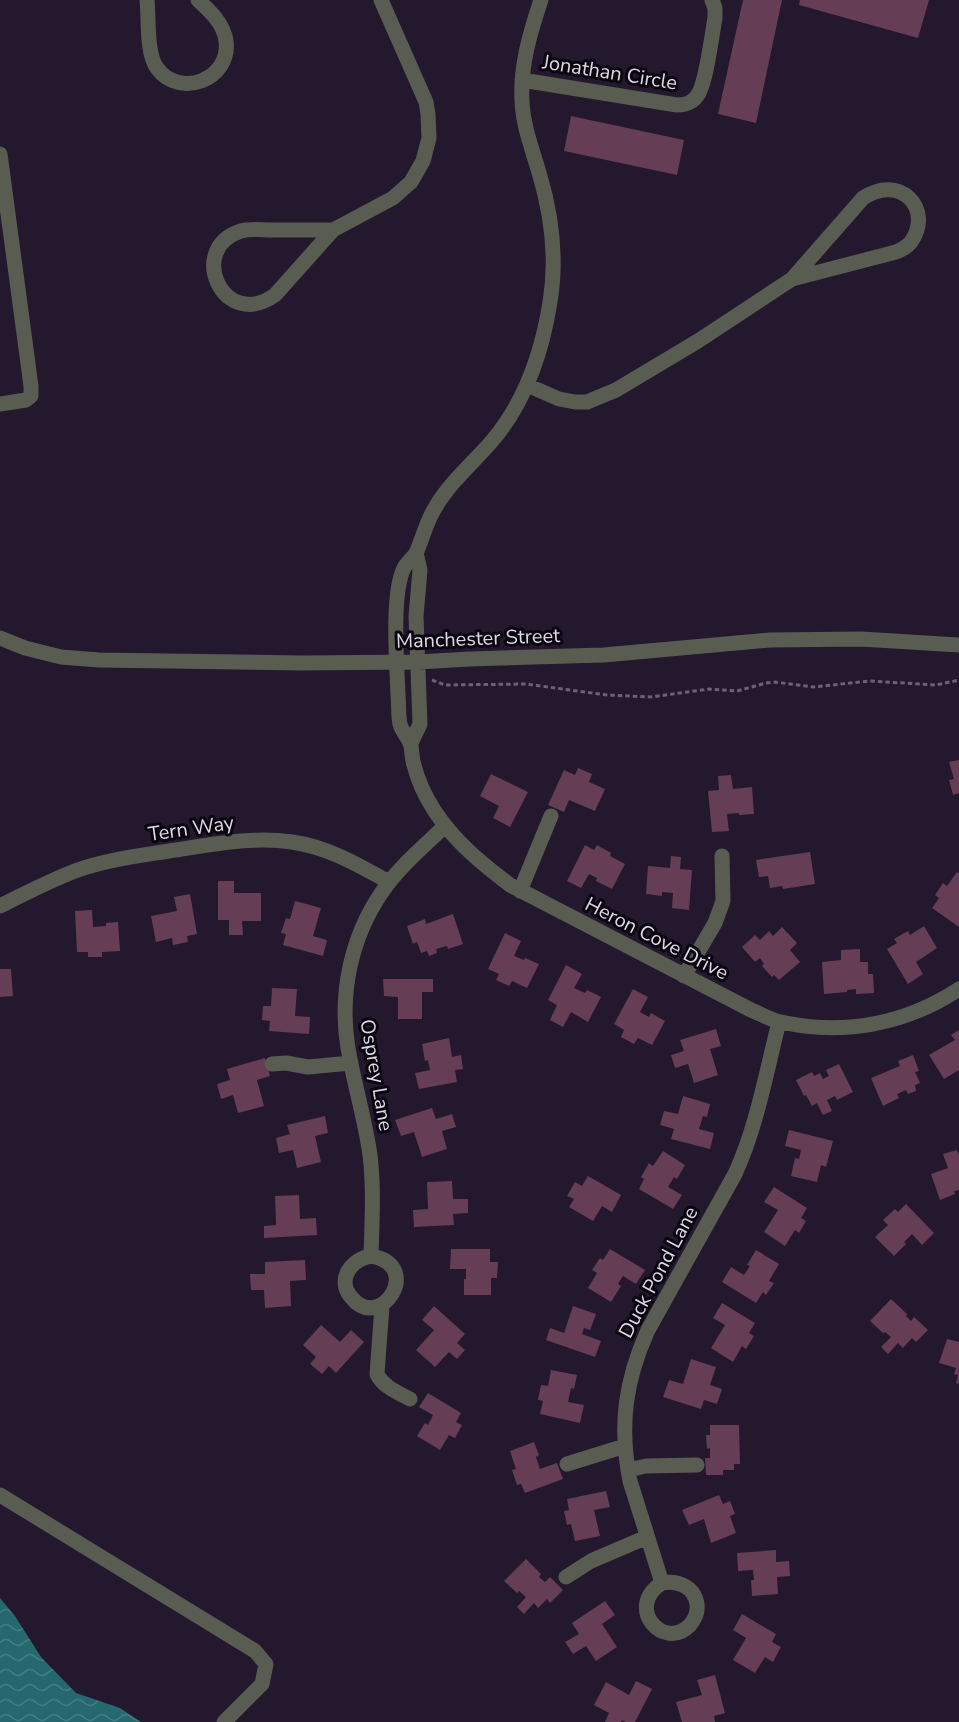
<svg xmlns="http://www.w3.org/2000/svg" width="959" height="1722" viewBox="0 0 959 1722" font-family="'Nunito Sans',sans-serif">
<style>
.water{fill:url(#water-waves)}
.building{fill:#653d55}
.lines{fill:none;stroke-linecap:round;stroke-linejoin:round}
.path{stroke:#6b6276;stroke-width:3;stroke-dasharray:4.5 3;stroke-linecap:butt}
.minor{stroke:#595c51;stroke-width:15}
.labels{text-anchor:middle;stroke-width:6;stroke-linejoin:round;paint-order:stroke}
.street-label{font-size:20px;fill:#ded8e7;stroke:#0a060f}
</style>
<defs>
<pattern id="water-waves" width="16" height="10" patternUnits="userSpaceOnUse" patternTransform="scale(1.5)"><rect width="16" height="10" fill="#266870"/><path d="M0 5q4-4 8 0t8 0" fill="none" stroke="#457d84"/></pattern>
</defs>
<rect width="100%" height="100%" fill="#23182e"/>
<path class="water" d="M0,1598L15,1616L41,1657L76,1693L120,1708L141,1722H0Z"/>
<path class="building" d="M743,0H782L756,123L718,114Z
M800,0H929L918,38L799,5Z
M571,116L684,140L677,175L564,151Z
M959,760V793L953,795L949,780L954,779L949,762Z
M578,768L592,774L589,782L605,789L595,811L569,800L564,812L548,805L564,770L575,775Z
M491,774L528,792L510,827L493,818L499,806L480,796Z
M731,775L733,789L752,787L754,814L739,815V813L727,814L729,831L712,832L708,791L719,790L718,776Z
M585,845L594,850L597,845L611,853L610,856L625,864L612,889L596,881L597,878L589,874L581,888L567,881Z
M810,852L815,884L783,889L782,886L770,888L768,876L759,877L756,860Z
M671,856L681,857L680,869L692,870L689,910L672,908L673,893L662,892V896L646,894L648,866L670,868Z
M957,872L959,873V927L932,908L939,898L935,895L943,883L947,886Z
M218,881H234V893H261V921H242L243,935H229V920H218Z
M190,894L197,934L187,936L188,942L173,945L172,938L156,942L151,916L177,911L174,897Z
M295,901L321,908L313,936L327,940L323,956L283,945L286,934L281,933L286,918L290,919Z
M92,910L93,927L106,926V923L118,922L120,951L102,952V957H88V952H77L75,911Z
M453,914L463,944L448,949L447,946L436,949L437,953L429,956L427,951L421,953L417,942L413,944L407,926L425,919L426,924Z
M924,926L937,948L916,962L923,974L908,984L887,949L897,943L894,939L908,931L910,935Z
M782,927L797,943L790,950L800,962L779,980L774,975L772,977L762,966L764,964L760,958L755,962L742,947L755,935L760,940L769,931L773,936Z
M505,933L521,941L514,956L524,960L525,958L539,964L527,988L512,981L509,986L496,980L499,974L488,969Z
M860,949V962H868V974H873L874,993L856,994V989L847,990V992L824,994L822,962L841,960V950Z
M566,965L582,974L574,988L585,993L587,990L601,997L588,1022L571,1012L563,1027L550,1020L557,1005L548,1000Z
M0,969H11L13,996L0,997Z
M383,979H433V992H422V1019H398V997L384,996Z
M272,988L297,989L295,1016L310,1017L309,1034L269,1031L270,1021L262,1020L263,1006H271Z
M633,989L648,997L640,1012L649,1017L651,1013L665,1021L652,1045L638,1038L634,1044L621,1037L624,1030L614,1024Z
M716,1029L721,1046L710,1049L718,1075L694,1083L688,1064L675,1068L671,1055L684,1051L680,1040Z
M959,1030V1070L944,1079L929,1055L955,1040L951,1035Z
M449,1038L452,1057L461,1055L463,1069L455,1070L457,1082L419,1089L415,1073L430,1070L428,1060L425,1061L422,1044Z
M913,1055L919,1071L915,1072L920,1083L915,1085L916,1091L908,1094L906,1090L897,1094L899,1098L883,1106L871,1078L900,1066L898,1061Z
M265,1058L270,1076L257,1080L264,1106L238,1113L233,1095L221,1099L217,1084L230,1080L227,1069Z
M839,1064L853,1092L837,1100L835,1096L827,1100L832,1111L823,1115L817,1103L812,1106L806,1095L804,1096L796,1080L812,1072L814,1076L820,1073L823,1079L829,1076L826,1070Z
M683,1096L710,1104L707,1117L703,1116L699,1129L714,1133L710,1149L671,1139L674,1129L660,1125L664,1111L678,1114Z
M432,1108L436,1119L452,1114L456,1127L442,1131L447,1149L422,1157L414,1132L401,1136L395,1120Z
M325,1116L328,1133L315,1136L321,1162L297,1168L293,1150L279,1153L276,1138L290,1134L287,1125Z
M789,1130L833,1141L826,1167L821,1165L817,1182L791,1176L795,1158L799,1159L801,1150L785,1146Z
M957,1150L959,1155V1190L954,1191L955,1194L940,1200L931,1174L948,1168L943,1154Z
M663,1151L685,1165L677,1179L674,1177L668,1187L682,1195L673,1209L639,1189L644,1179L641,1177L649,1163L653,1166Z
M588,1176L621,1195L612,1212L602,1206L593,1221L569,1207L574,1199L567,1196L575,1182L582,1186Z
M452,1181L453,1199H468V1213L453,1214L454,1225L414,1227L413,1210L428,1209L427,1182Z
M774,1187L807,1208L801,1218L806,1221L799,1233L795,1230L785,1246L764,1232L778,1210L764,1202Z
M299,1195L300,1219L316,1218L317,1235L264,1238V1226L276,1225L275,1196Z
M906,1204L934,1233L922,1245L912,1234L904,1242L906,1244L894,1256L875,1237L888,1225L883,1220L895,1209L898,1212Z
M451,1249H490V1262H498L497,1278H491V1295H464V1279H466V1269H450Z
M610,1249L645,1270L636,1284L623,1276L618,1284L621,1286L611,1302L588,1288L597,1273L592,1270L600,1258L603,1260Z
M756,1250L779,1264L769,1281L774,1283L766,1295L763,1292L756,1303L722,1282L731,1267L744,1275L750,1266L747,1265Z
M305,1260L306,1280L290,1281L291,1306L265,1308L264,1290H251L250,1274H265V1262Z
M891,1299L907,1314L906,1316L911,1321L914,1317L928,1330L916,1342L912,1338L903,1348L898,1343L888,1354L881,1347L891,1337L885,1332L883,1333L870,1321Z
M722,1303L755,1323L749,1333L754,1336L746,1349L742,1346L733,1362L711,1348L725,1325L713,1318Z
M434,1306L465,1334L457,1343L465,1350L457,1359L449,1352L435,1367L416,1350L434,1330L422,1320Z
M573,1306L596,1314L590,1330L584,1328L582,1334L601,1341L595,1357L546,1340L550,1328L564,1333Z
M321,1325L340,1342L351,1330L364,1342L336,1373L329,1366L322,1374L310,1364L316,1357L303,1345Z
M947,1339L959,1342V1384L956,1383L958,1375L954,1374L956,1368L939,1363Z
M691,1359L716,1367L710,1385L722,1389L717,1404L704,1400L701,1409L663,1397L669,1380L683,1384Z
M551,1370L577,1375L574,1389L571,1388L568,1402L584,1405L580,1423L540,1414L543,1401L538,1400L541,1385L548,1386Z
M428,1393L461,1413L456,1422L462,1425L455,1438L449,1435L440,1450L417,1436L425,1423L428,1425L433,1415L419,1407Z
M710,1425H739L740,1464H734V1470H723V1475H706L705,1458H710V1448L707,1449L706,1435H710Z
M534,1442L539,1455L536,1457L540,1469L557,1463L563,1479L525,1493L521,1484L517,1485L512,1470L516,1469L510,1451Z
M606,1491L610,1507L594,1510L600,1536L575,1541L571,1524L567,1525L564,1511L569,1510L567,1499Z
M719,1495L723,1504L730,1501L735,1514L730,1516L736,1533L711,1543L704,1519L689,1525L682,1510Z
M776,1550V1562L789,1561L790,1576L777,1577L778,1594L752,1596L751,1580H754L753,1570L738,1571L737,1553Z
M526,1559L541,1574L539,1577L545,1582L550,1577L563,1590L550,1603L547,1599L538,1608L534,1603L524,1614L517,1607L526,1597L519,1591L517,1593L504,1581Z
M605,1601L615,1615L602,1624L617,1647L596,1661L586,1646L573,1654L565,1642L579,1634L572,1623Z
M742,1614L776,1634L772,1642L781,1647L773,1662L765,1657L755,1673L733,1660L746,1638L733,1630Z
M715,1675L725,1713L714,1716L715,1722H682L676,1702L702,1695L697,1680Z
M636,1681L652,1689L635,1722H626L622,1720L621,1722H605L609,1713L594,1705L606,1682L629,1695Z"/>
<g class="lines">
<path class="path" d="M432,680L445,685L526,684L607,695L651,697L709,689L737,691L766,683L775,682L813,687L870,681L936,685L959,680"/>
<path class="minor" d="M147,0C149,18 146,53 157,68C179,99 231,80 226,41C224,24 210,11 198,0
M541,0C530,33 520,66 522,101C523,127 533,151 540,176C552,217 557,260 550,302C542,353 526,401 492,441C473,463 450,482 435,508C426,522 423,538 416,553C413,558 407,562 404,568C391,594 397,665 398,695C399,704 398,715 400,724C402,732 409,738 411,746C412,752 412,759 414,765C418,781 425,796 434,810C454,841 481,863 510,885L751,1010C761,1014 771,1020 781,1022C844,1036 906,1024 959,989
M522,80L677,105C685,105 692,103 697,96C706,85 712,34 715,18V8L712,0
M0,154L31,386V396L26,400L0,404
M333,230C313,230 293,230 273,230C262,230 251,228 241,231C186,248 223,332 275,295L333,230L393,198L411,182L423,161L429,138L428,114L426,102L381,0
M527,385L559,399L575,402H587L616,390L698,341L792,279L863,198C900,173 934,209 911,242C907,247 901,250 896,252L792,279
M0,638L25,648L61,657L99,660L301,663L418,662L470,659L604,655L770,640L861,639L959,645
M411,743L420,724L416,616L420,570L416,553
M520,891L551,816
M0,906C24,894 49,881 75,871C105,860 138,856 169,851C210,845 251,836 292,842C328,847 358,865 389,882
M684,976L715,923L723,901L722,856
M272,1064L286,1063L308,1067L351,1063
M371,1256C425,1265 380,1334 351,1297C336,1279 352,1259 371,1256C372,1222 374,1188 370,1155C365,1119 354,1084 348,1048C339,994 351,937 382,892C399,867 423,847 445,826
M382,1306L377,1374C383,1387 399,1393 410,1399
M567,1464L625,1446
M628,1470L646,1466L697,1465
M0,1495L255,1651L266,1664L262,1684L224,1722
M566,1577L591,1561L647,1537
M662,1583C677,1580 694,1586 697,1604C698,1611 695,1619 690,1625C664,1652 624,1607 662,1583L630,1481C619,1426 625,1381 648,1330L735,1174C757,1126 766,1073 779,1022"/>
</g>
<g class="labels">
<g class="street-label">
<text transform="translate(610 72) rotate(9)" y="7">Jonathan Circle</text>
<text transform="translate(478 638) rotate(-2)" y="7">Manchester Street</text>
<text transform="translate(191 828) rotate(-8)" y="7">Tern Way</text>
<text transform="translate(657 938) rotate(27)" y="7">Heron Cove Drive</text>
<text transform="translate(377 1075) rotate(80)" y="7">Osprey Lane</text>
<text transform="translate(658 1272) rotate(-62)" y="7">Duck Pond Lane</text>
</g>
</g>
</svg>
